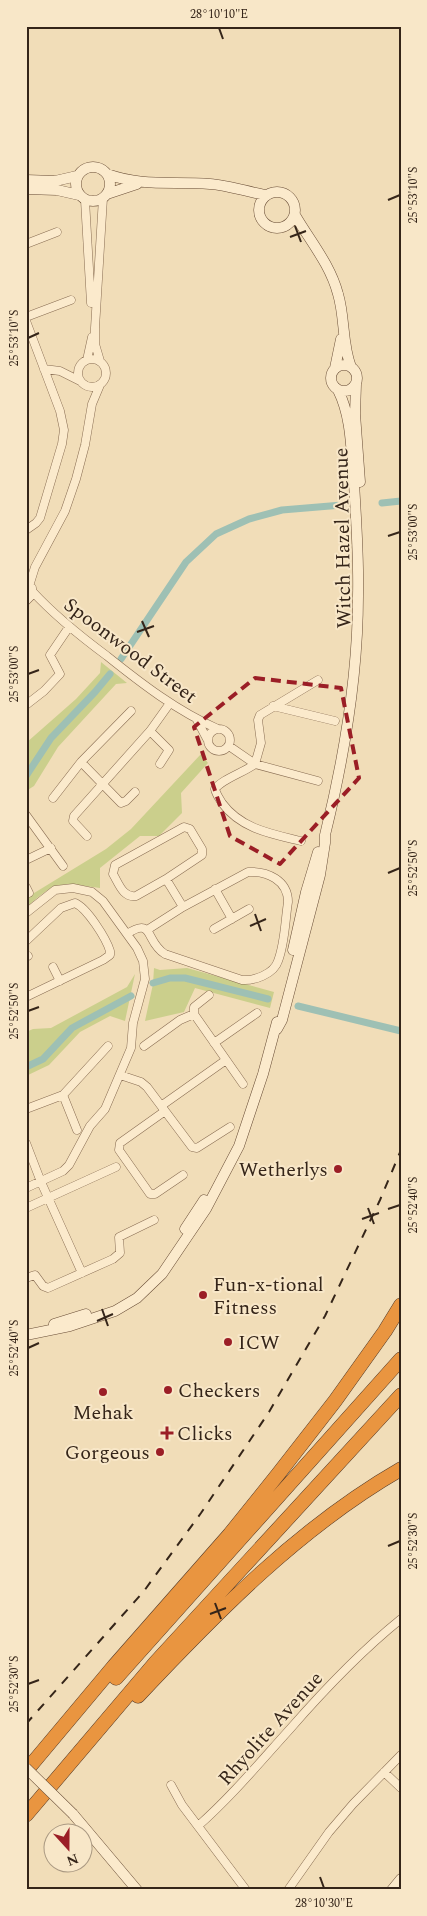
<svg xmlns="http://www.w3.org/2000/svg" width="427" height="1916" viewBox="0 0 427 1916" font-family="Spectral,serif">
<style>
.green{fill:#cbcf8c}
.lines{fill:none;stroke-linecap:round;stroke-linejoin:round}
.canal{stroke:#9ec0b4;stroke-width:7}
.street-casing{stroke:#886c52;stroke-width:9}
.secondary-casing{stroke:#694d36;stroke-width:11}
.highway-casing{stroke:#543a28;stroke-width:15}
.street{stroke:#fbeacc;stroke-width:8}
.secondary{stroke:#fbeacc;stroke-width:10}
.highway{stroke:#e99540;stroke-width:14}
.rail{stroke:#352519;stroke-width:2;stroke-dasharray:9 9;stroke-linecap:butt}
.secondary-bridge-casing{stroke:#694d36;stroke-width:11;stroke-linecap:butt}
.secondary-bridge{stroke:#fbeacc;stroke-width:10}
.marked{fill:none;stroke:#9b1e26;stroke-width:4;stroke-dasharray:10 6;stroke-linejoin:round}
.ticks{fill:none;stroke:#352519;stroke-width:2}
.poi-dot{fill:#9b1e26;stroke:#f8e7c8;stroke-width:2}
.labels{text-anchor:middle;stroke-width:4;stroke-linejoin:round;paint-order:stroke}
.street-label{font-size:20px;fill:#352519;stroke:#f8e7c8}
.poi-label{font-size:20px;fill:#352519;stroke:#f8e7c8;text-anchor:start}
.neatline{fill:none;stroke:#352519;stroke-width:2}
.ticks-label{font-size:12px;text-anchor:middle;fill:#352519}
</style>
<rect width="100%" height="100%" fill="#f1ddb8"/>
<path class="green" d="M101,662L127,683L116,684L58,747L34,786L26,791V743L76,699L100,673Z
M201,754L208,763L181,793L182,813L159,836H140L100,868V888C60,883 57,879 26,908V898L106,849L131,829Z
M154,968L160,970L187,968L274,992L270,1008L195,988L184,1012L145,1021L153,984Z
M135,974L125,1021L110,1016L80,1032L49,1065L26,1076V1032L33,1029L51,1028L127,987Z"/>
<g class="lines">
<path class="canal" d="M382,503L401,501
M121,659L186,562L216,534L249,519L282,510L342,505
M26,776L51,738L95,692L110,674
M153,983L170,978H185L268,999
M298,1006L401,1031
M26,1067L43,1059L72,1028L131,996"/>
<g class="street-casing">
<path id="street" d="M85,200L91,303
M26,244L57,232
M26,317L71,300
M26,321L60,411L64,430L62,444L40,518L36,523L26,530
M78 373a14 14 0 1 1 28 0a14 14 0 1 1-28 0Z
M87,360L92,337
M100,361L95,344V328L103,198
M44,369L60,371L80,381
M30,583L35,567L65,511L76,479L85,445L92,404L100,385
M32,591C55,616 80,636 107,656C142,684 177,711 218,729
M26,601L32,595V588
M26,705L44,691L60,674L50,655L69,627
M273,706L335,721
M131,711L81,762L121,803L126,801L135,792
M197,720L207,739
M208 740a11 11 0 1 1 22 0a11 11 0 1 1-22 0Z
M150,731L169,750L160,764
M229,746L255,764L261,743L258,720L260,715L318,680
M53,798L81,762
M26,815L63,866
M184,827L190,829L202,849V855L166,879L136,896C123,898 119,884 113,874L115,865Z
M87,836L73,821L74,816L150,731L170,703
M301,841C272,834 241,829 222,803C219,798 216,794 215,789C222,779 245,772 255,764L318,781
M26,860L51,848
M166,879L183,907
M26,887L29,893
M215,889L232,919
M26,913L55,890L73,888L92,892L103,901L137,948L143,961L145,979L133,1023L131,1048L105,1109L90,1126L69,1165L63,1171L26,1188
M214,929L249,909
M127,934C154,916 145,942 165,954L242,980C254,981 274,974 278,961C285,943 285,921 288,902C288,880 267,871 248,872L183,907L147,930
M26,941L61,908L75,903C87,908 106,938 110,951V955L103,960L26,997
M26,957L28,956
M53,967L60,981
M209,995L194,1007V1014L243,1084
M214,1043L257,1013
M144,1046L180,1020L194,1014
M120,1075L141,1082L147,1087L192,1147L197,1148L230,1127
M63,1095L77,1130
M161,1106L226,1060
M26,1109L63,1095L108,1046
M165,1111L120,1143L119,1150L150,1194H155L183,1175
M26,1143L41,1182L82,1273
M26,1208L116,1167
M26,1278L35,1275L43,1286L48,1288L113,1259L120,1253L119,1237L154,1220
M384,1772L401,1788
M171,1785L182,1805L246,1890
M198,1826C232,1796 260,1762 290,1729C324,1690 360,1652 401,1619
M288,1890L329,1832L353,1804L401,1755"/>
</g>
<g class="secondary-casing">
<path id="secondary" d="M76 184a17 17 0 1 1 34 0a17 17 0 1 1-34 0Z
M107,174C143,187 172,181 210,184C227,185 248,192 266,195
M26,180L55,181L77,176
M26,189L57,190L79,195
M259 210a18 18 0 1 1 36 0a18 18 0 1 1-36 0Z
M107,194L137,184
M295,215C310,241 330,264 338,294C345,317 342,344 351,367
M331 378a13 13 0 1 1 26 0a13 13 0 1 1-26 0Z
M335,368L341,339
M356,384L355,414L360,482
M293,950L306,892L318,852
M277,1029L282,1020L320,875L325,843V835C344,758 358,676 358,596C359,558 356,520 354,482C351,451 352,418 338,390
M185,1229L204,1200
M54,1324L86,1314
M26,1335L70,1326L115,1311L137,1298L162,1274L206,1209L239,1146L263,1074L277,1022
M73,1814L137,1890
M392,1890L401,1879"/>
</g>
<g class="highway-casing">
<path id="highway" d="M116,1678L401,1359
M138,1696C217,1612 300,1527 401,1469
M26,1771L114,1666L230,1534L279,1473L335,1401L385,1331L401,1305
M26,1815L155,1663L401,1395"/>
</g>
<use href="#street" class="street"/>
<use href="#secondary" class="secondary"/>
<use href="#highway" class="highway"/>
<path class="rail" d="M26,1724L144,1591L201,1513L269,1412L325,1316L380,1200L401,1150"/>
<g class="secondary-bridge-casing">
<path id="secondary-bridge" d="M26,1768L73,1814"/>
</g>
<use href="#secondary-bridge" class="secondary-bridge"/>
</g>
<path class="marked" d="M255,678L341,688L359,778L280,864L230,836L194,727Z"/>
<path class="ticks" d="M219,28L223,39M388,200L400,195M295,226L301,242M290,237L306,231M28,338L39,333M388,536L400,532M142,621L149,637M137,632L154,626M28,674L39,670M388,873L400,868M255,914L261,931M250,926L266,919M28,1011L39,1007M368,1208L374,1224M388,1209L400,1205M362,1219L379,1213M102,1309L108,1326M97,1321L113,1314M28,1348L39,1343M388,1546L400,1541M215,1603L221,1619M210,1614L226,1608M28,1684L39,1680M320,1877L324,1888"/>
<g class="poi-dot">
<circle cx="338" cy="1169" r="5"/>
<circle cx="203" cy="1295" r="5"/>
<circle cx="228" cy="1342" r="5"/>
<circle cx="168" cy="1390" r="5"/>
<circle cx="103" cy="1392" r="5"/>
<path d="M164.5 1425.5h5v5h5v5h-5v5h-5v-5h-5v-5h5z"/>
<circle cx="160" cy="1452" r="5"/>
</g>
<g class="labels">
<g class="street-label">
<text transform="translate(342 538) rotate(-91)" y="7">Witch Hazel Avenue</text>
<text transform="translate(131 650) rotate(37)" y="7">Spoonwood Street</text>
<text transform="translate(270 1728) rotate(-48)" y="7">Rhyolite Avenue</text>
</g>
<g class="poi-label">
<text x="328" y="1176" text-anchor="end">Wetherlys</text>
<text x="213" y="1291">Fun-x-tional<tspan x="213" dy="23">Fitness</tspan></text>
<text x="238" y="1349">ICW</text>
<text x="178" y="1397">Checkers</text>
<text x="103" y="1419" text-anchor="middle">Mehak</text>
<text x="177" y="1440">Clicks</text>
<text x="150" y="1459" text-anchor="end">Gorgeous</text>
</g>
</g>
<rect width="427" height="1916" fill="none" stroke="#f8e7c8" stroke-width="55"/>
<g transform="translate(68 1848) rotate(159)"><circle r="24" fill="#f8e7c8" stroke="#aa9982"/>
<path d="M0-4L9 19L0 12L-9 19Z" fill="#9b1e26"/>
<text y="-8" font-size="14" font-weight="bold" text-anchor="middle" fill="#352519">N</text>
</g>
<rect x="28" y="28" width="372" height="1860" class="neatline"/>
<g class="ticks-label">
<text x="219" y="18">28°10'10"E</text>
<text transform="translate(413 195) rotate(-90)" y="4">25°53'10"S</text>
<text transform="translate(14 338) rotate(-90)" y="4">25°53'10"S</text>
<text transform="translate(413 532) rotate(-90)" y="4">25°53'00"S</text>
<text transform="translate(14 674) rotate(-90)" y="4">25°53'00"S</text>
<text transform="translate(413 868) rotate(-90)" y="4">25°52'50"S</text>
<text transform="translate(14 1011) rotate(-90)" y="4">25°52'50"S</text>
<text transform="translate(413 1205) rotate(-90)" y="4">25°52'40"S</text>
<text transform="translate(14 1348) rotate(-90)" y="4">25°52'40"S</text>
<text transform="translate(413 1541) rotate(-90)" y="4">25°52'30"S</text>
<text transform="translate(14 1684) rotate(-90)" y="4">25°52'30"S</text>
<text x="324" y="1907">28°10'30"E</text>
</g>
</svg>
